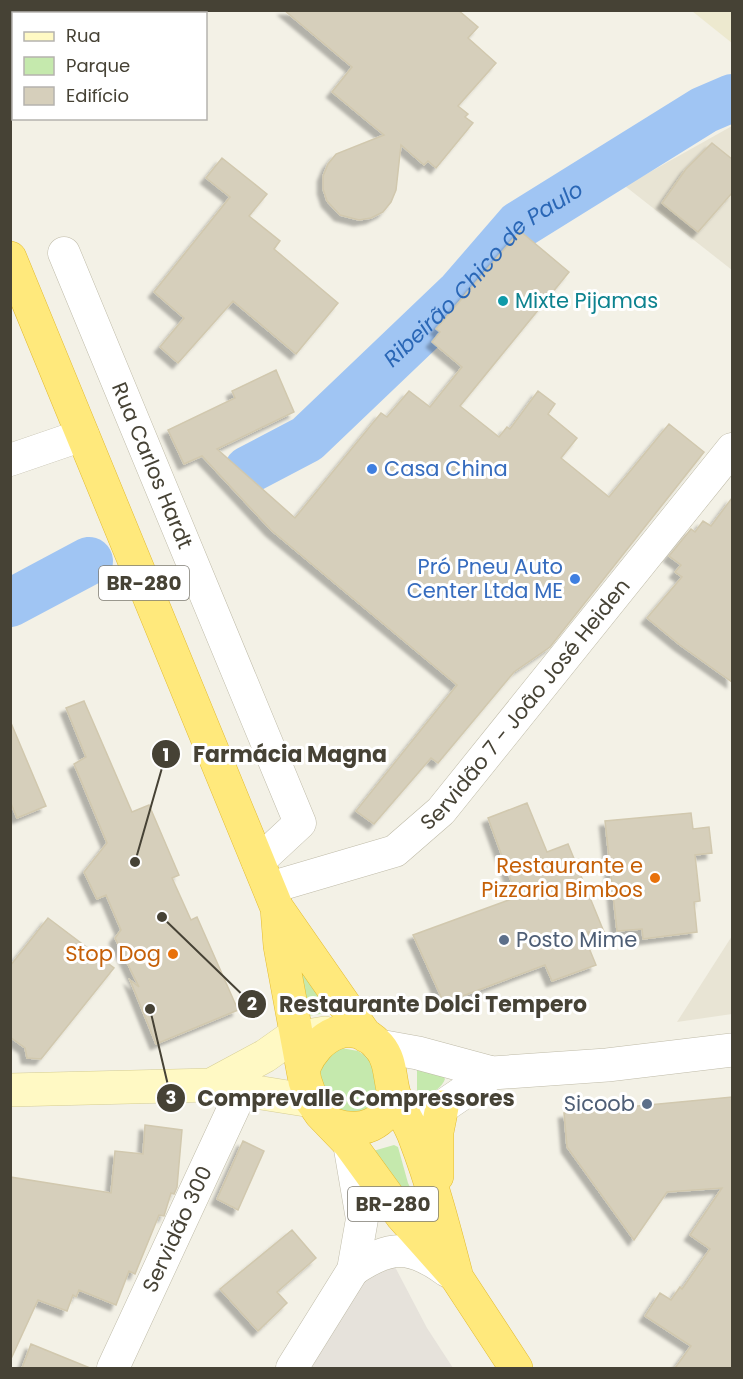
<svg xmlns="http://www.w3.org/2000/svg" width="743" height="1379" viewBox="0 0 743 1379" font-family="Poppins,sans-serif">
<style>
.residential{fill:#e8e4d4}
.industrial{fill:#e6e2db}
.education{fill:#ede9cf}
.green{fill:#c5e9ad}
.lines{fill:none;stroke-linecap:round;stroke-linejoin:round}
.river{stroke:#a0c5f3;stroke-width:48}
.building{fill:#d6cfbb;stroke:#d1c8ae;stroke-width:1.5;filter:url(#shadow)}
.minor-casing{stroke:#bfbba8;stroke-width:33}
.tertiary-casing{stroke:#bfbba8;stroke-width:34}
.secondary-casing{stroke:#d5cd94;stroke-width:34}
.trunk-casing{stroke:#e3bb31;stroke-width:34}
.minor{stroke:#fff;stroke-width:32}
.tertiary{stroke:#fff;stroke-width:33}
.secondary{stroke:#fff9c4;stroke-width:33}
.trunk{stroke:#ffe97c;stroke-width:33}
.culture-dot{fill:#0f9aa8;stroke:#fff;stroke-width:2}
.shop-dot{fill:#3f7fe0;stroke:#fff;stroke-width:2}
.food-dot{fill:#e8710a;stroke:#fff;stroke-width:2}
.service-dot{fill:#5c6f8a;stroke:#fff;stroke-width:2}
.labels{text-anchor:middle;stroke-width:6;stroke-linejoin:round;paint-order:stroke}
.shield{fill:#fff;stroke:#7e7b72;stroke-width:1.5}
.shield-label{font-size:20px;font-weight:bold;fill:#464235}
.culture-label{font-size:21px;fill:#0d838f;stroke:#fff;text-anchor:start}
.street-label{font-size:21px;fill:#464235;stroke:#fff}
.shop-label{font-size:21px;fill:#366cbe;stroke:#fff;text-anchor:start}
.food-label{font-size:21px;fill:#c56008;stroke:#fff;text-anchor:end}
.service-label{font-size:21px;fill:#4e5e75;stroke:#fff;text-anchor:start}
.water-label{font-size:22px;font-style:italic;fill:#2a67b6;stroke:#fff}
.leader{fill:none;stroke:#464235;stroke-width:2}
.callout-dot{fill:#464235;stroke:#fff;stroke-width:2}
.mark-label{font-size:18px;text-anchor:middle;font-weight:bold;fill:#fff}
.callout-label{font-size:22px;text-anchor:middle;font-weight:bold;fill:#464235;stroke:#fff;stroke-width:6;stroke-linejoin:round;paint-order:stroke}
</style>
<defs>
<filter id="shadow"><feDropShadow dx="-5.5" dy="5.5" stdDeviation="1.5" flood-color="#0004"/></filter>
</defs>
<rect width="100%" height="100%" fill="#f3f1e6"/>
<path class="residential" d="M732,126V270L625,186Z
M732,936V1014L677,1022Z"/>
<path class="industrial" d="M394,1265L427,1328L453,1368H298L355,1279Z"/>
<path class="education" d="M692,11H732V43Z"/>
<path class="green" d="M301,969L332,1012L308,1016Z
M341,1048L358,1051L373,1061L381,1091L372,1106L356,1115L332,1109L317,1072L320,1063Z
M417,1066L442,1074L445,1079C442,1088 427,1099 417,1095Z
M394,1145L398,1147L408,1183L425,1218L424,1221L373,1151Z"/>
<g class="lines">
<g class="river">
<path id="s1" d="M248,470L307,439L461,292L519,225L704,110L732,98"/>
<path d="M10,603L89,561"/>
</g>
</g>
<path class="building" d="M284,10H458L478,27L468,38L496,63L458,106L468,114L465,117L473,123L436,168L428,161L424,165L401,145L396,190L391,202L383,212L371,218L359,220L340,215L327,201L323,189V176L328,164L336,154L384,135L332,92L352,67Z
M712,143L732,159V193L698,232L662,203L686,169Z
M222,158L267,194L249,216L280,241L274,249L338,303L296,354L233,301L178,363L160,347L184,318L154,292L230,197L206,178Z
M520,231L569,272L460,406L499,437L507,427L510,429L538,391L555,404L548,414L577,438L561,458L609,497L669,424L704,452L550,647L514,672L438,763L431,758L374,824L356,811L457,685L271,530L202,456L184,464L168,430L235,398L232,391L276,370L294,412L217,449L295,518L381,413L387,417L409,391L430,407L462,367L432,342L440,332L436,329Z
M732,498V682L680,645L647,618L682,577L675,572L681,565L669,556L691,529L695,532L703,521L711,526Z
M84,701L132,812L149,805L179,875L172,878L191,920L197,917L238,1010L156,1044L130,980L139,987L115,938L121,930L106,895L97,899L84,872L107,843L74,764L86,757L66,708Z
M11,723L46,806L17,818L10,801Z
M527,803L547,852L568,844L604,932H588L594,946L589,948L596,965L552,981L545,965L444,1003L413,935L517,897L488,818Z
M691,813L693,829L709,827L712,853L695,855L700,901L694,902L697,932L643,939L642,929L617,931L605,821Z
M48,918L114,968L41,1059L27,1058L25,1048L10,1037V966Z
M732,1097V1368H675L691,1346L645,1316L660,1293L671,1300L680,1287L682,1289L710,1249L690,1235L722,1188L667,1192L634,1240L567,1147L564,1113Z
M145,1125L182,1130L177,1187L174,1194L171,1193L164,1216L159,1215L135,1274L129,1271L116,1305L79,1290L76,1297L73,1295L67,1311L38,1300L10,1361V1177L111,1193L115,1151L143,1154Z
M243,1141L264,1151L238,1210L217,1199Z
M292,1230L316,1258L277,1292L287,1303L258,1331L220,1289Z
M31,1344L90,1368H22Z"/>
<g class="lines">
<g class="minor-casing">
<g id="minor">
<path id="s2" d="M64,253L300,823L258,862"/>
<path d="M10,460L83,435"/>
<path id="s3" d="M269,888L395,851L441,811L732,449"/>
<path d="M353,1270C390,1245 410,1244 447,1271"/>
<path id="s4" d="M113,1368L242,1090"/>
<path d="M292,1368L353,1270L362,1219L349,1143"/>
</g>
</g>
<g class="tertiary-casing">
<path id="tertiary" d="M379,1046L418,1053L492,1073L607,1065L732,1050
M417,1118L442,1107L492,1073"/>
</g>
<g class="secondary-casing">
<path id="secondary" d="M211,1085L265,1056L289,1039L325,1033
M10,1090L211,1085L312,1101"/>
</g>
<g class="trunk-casing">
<path id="trunk" d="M10,258L277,908L366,1036
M277,908L280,946L305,1081L312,1101L321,1114L349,1143L402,1216L457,1278L516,1368
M304,1067C317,1036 351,1015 379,1046C392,1061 389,1080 395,1097C401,1111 410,1124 415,1138C432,1182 444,1228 456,1274
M334,1125C363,1134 384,1125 395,1096
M437,1176V1132L442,1107"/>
</g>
<use href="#minor" class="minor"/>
<use href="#tertiary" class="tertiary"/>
<use href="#secondary" class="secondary"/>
<use href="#trunk" class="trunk"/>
</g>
<circle class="culture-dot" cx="503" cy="301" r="6"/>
<g class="shop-dot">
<circle cx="372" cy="469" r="6"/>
<circle cx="575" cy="579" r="6"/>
</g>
<g class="food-dot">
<circle cx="655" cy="878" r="6"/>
<circle cx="173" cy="954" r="6"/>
</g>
<g class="service-dot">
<circle cx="504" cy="940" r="6"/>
<circle cx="647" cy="1104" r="6"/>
</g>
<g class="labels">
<g class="shield">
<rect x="99" y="566" width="90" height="34" rx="4.5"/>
<rect x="348" y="1187" width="90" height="34" rx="4.5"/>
</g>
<g class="shield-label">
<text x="144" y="590">BR-280</text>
<text x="393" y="1211">BR-280</text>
</g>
<g class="culture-label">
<text x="515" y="308">Mixte Pijamas</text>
</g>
<g class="street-label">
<text dy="7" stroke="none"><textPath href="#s2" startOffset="230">Rua Carlos Hardt</textPath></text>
<text dy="7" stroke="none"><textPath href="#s3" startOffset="328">Servidão 7 - João José Heiden</textPath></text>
<text dy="7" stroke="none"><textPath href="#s4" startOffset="153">Servidão 300</textPath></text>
</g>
<g class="shop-label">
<text x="384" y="476">Casa China</text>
<text x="563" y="574" text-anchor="end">Pró Pneu Auto<tspan x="563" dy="24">Center Ltda ME</tspan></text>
</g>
<g class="food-label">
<text x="643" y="873">Restaurante e<tspan x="643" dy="24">Pizzaria Bimbos</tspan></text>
<text x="161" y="961">Stop Dog</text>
</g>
<g class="service-label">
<text x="516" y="947">Posto Mime</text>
<text x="635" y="1111" text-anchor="end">Sicoob</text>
</g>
<g class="water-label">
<text dy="8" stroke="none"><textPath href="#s1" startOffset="309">Ribeirão Chico de Paulo</textPath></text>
</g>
</g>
<path class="leader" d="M135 862L166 754M162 917L252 1004M150 1009L171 1098"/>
<g class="callout-dot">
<circle cx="135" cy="862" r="6"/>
<circle cx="162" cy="917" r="6"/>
<circle cx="150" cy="1009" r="6"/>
<circle cx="166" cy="754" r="15"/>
<circle cx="252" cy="1004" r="15"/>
<circle cx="171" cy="1098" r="15"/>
</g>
<g class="mark-label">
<text x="166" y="761">1</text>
<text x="252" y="1010">2</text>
<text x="171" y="1104">3</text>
</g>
<g class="callout-label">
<text x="290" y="762">Farmácia Magna</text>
<text x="433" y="1012">Restaurante Dolci Tempero</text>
<text x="356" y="1106">Comprevalle Compressores</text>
</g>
<rect width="743" height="1379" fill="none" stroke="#464235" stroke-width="24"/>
<rect x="12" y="12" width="195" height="108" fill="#ffffff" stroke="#b5b3ae" stroke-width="1.5"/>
<rect x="24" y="32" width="30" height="9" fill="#fff9c4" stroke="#b5b3ae" stroke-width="1.5"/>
<text x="66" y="42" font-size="18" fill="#464235">Rua</text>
<rect x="24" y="57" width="30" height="18" fill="#c5e9ad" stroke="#b5b3ae" stroke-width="1.5"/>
<text x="66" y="72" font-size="18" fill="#464235">Parque</text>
<rect x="24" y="87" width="30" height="18" fill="#d6cfbb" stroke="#b5b3ae" stroke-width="1.5"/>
<text x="66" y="102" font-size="18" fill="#464235">Edifício</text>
</svg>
